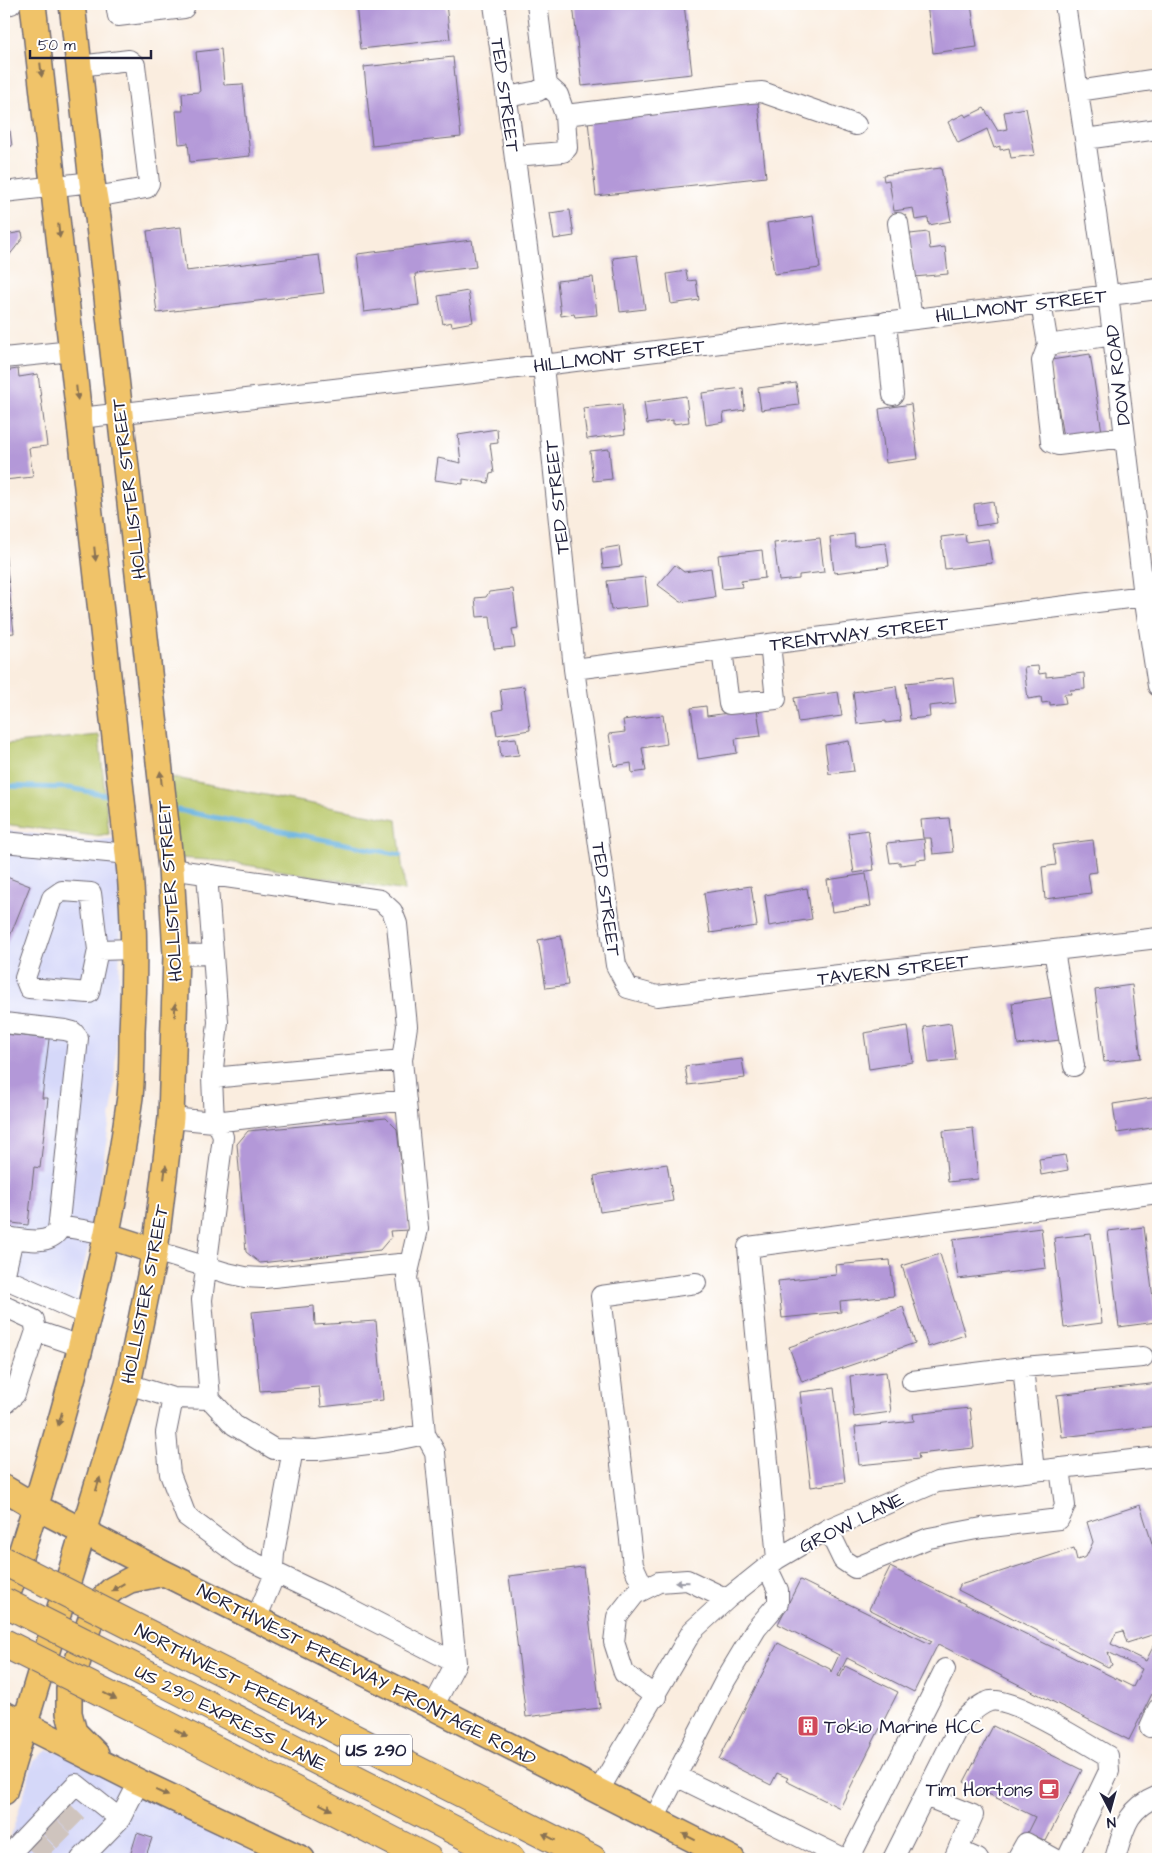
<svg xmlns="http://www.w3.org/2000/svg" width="1162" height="1863" viewBox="0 0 1162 1863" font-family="'Architects Daughter',sans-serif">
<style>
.built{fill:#d5d8f9}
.green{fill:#b9c86a;stroke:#6e7552}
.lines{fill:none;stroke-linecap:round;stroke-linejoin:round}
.stream{stroke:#66b1de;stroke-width:5}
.building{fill:#b398d8}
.minor-tunnel{stroke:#cfc4be;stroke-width:20;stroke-dasharray:20 10;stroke-linecap:butt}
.minor-casing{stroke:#6e6974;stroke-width:22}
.major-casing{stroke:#6e6974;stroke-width:28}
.highway-casing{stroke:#6e6974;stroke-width:30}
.minor{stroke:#fff;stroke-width:20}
.major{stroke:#f0c369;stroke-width:25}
.highway{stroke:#f0c369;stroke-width:28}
.highway-bridge-casing{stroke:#6e6974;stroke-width:30;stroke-linecap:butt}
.highway-bridge{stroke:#f0c369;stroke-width:28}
.oneway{fill:#897252}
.oneway2{fill:#9c9ca7}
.labels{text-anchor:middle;stroke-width:4;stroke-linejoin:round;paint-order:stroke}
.shield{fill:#fff;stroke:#646476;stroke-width:1}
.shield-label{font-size:18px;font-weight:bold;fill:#22223b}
.street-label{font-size:19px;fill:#22223b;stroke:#fff}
.poi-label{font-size:19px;fill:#22223b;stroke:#fff;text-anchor:start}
</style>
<rect width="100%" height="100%" fill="#fff"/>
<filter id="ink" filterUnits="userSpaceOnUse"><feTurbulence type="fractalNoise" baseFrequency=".02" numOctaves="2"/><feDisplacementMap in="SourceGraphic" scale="10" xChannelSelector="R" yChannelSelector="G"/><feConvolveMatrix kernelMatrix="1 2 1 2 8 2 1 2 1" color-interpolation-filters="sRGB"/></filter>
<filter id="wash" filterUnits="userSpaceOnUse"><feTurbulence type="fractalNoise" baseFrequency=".0096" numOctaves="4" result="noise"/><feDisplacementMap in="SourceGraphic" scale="20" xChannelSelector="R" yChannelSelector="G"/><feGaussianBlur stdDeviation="1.12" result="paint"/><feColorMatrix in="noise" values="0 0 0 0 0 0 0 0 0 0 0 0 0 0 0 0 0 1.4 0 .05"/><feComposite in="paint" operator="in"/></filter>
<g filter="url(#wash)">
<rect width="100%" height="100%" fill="#faeddf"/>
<path class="built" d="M4,830L89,841L118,838L123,879L114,1094L92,1233L76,1297L82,1307L4,1287Z
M48,1750L63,1753L265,1859H4L34,1760Z"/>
<path class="green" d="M99,735L109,834L95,836L4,824V744Z
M170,777L397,820L405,891L222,861L179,858Z"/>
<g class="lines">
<path class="stream" d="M4,786L70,788L106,795
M178,810L400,855"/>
</g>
<g id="blocks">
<path class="building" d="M356,4H446L450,39L361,49Z
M573,4H684L692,74L582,86Z
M927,4H971L977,47L933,53Z
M221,49L224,85L243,84L250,156L190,162L188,143L179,144L176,111H183L182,93L200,92L196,52Z
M453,57L461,137L372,146L364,67Z
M758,102L766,177L596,196L588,121Z
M984,108L998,131L1007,129L1004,112L1026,108L1035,155L1011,158L1009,148L1000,150V146L994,148L987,129L958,143L948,122L964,114L966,117Z
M4,129L10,131L12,146L4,147Z
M941,168L951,221L929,225L928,218L915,220L913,208L894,211L889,180L884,181L883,175Z
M570,210L574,236L554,239L550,213Z
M813,216L820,268L774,274L767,223Z
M181,227L186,271L319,255L324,293L157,313L147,231Z
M22,232L23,238L4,262V235Z
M928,232L930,249L945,247L948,274L914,277L910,234Z
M472,240L476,267L415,274L419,305L364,312L357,254Z
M637,255L645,309L620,312L613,258Z
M686,271L688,281L696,280L699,300L671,304L667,274Z
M593,277L597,315L575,317L574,314L561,316L557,281Z
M468,291L473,322L452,326L451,322L443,324L438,296Z
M1090,354L1102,432L1063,438L1051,360Z
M18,369L19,377L38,374L47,446L29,448L33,477L4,480V371Z
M796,383L799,405L761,410L758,388Z
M743,388L745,410L723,413L724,422L706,425L702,393Z
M686,396L689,422L673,424V420L647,424L644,402Z
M622,404L625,434L587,439L583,408Z
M911,404L918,459L886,463L879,409Z
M497,429L498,443L490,444L494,473L490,474L488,483L463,479V484L435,480L438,458L461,463L458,435Z
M609,449L612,479L593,481L590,451Z
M993,501L996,523L976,526L974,504Z
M854,534L855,546L886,543L889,566L834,573L830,537Z
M965,534L966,542L988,539L992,563L945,569L941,537Z
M820,538L824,572L799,575V579L779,581L774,543Z
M619,546L622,566L603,568L601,549Z
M5,550L14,633L4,634V551Z
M762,550L765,578L741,581L742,587L722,589L718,555Z
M675,565L684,572L711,568L715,597L681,602L658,585Z
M645,577L648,606L611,610L607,581Z
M513,589L518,628L512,629L515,647L494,649L490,616L477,617L475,598L486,597L489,592Z
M1038,666L1039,674L1046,673V677L1084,673L1085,689L1070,690L1071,694H1064L1066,703L1050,705V702L1042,703L1041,697L1028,699L1024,667Z
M953,678L956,703L929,706L930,717L910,719L906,683Z
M524,686L530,730L497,735L493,711L503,709L500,689Z
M896,686L901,721L886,723V721L857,724L853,692Z
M838,692L842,716L798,722L794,698Z
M706,706L707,716L757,709L761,736L735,739L737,753L698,759L691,708Z
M663,715L667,744L642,748L646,771L632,773L631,763L614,766L609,734L625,732L623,720Z
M516,738L519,755L501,757L499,740Z
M849,741L854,771L829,774L825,745Z
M949,818L953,852L933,854L931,838H923L921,820Z
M868,830L874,870L854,873L848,833Z
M924,839L926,859L916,860V863L900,865V862L890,863L887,843Z
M1093,840L1097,872L1088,873L1091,893L1045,899L1042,867L1056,865L1053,845Z
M866,874L871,906L832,912L827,880Z
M4,876L30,886L4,951Z
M751,886L757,926L710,933L704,893Z
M807,888L812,919L769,926L765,895Z
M561,936L568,985L546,988L538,940Z
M1132,985L1141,1058L1104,1062L1095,990Z
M1054,997L1060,1040L1018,1045L1012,1003Z
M951,1023L956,1060L929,1063L924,1027Z
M908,1026L913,1062L869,1069L864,1033Z
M5,1034L49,1039L42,1098H48L40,1168L34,1167L28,1225L4,1222Z
M742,1059L745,1078L688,1085L685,1066Z
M1158,1097V1127L1117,1133L1113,1104Z
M386,1118L397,1129L409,1230L390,1231L391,1237L380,1250L260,1263L246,1252L237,1144L248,1131Z
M973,1128L978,1179L948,1182L943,1131Z
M1065,1155L1068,1170L1041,1175L1039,1159Z
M667,1164L673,1201L600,1212L594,1176Z
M1144,1227L1156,1322L1119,1327L1108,1231Z
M1041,1228L1046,1268L958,1279L953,1239Z
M1091,1234L1102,1323L1064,1328L1054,1238Z
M940,1254L965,1335L928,1347L902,1266Z
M890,1260L894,1296L840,1301L841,1312L782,1318L778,1281L836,1275L835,1265Z
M314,1306L315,1325L376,1321L383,1400L321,1407L319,1387L260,1391L252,1312Z
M903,1307L915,1343L802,1382L789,1347Z
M886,1372L891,1412L854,1417L850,1376Z
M1158,1383V1426L1062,1437L1057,1395Z
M834,1388L845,1482L811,1487L800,1392Z
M970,1408L974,1448L918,1454L919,1459L859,1465L855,1427L914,1421L913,1414Z
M1140,1505L1158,1562V1633L1127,1643L1123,1631L1116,1633L1111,1644L1146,1661L1155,1643L1158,1644V1682L1129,1740L938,1644L914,1692L847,1658L838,1676L840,1677L845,1666L898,1692L840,1808L786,1781L788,1778L777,1773L771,1785L719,1759L778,1643L830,1669L831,1672L839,1655L778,1624L800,1580L930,1644L932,1641L869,1609L890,1567L1133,1687L1142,1669L1108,1652L1112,1665L1108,1667L958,1590L960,1585L1074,1548L1077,1560L1086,1557L1093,1542L1087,1522Z
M583,1567L600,1708L526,1717L509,1576Z
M993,1726L1082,1770L1046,1841L1035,1836L1033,1840L1025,1837L1035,1817L964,1782Z
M137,1833L152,1838L145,1859L130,1856Z"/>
</g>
</g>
<g filter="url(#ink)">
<use href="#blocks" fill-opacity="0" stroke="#6e6974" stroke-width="1"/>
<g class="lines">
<path class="minor-tunnel" d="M63,1811L84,1832
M50,1827L70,1847
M35,1841L52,1859"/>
<g class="minor-casing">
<path id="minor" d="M116,4L118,16L184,8
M494,4L543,365L574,669L616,965L628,988L657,996L1158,938
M1065,4L1108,294L1144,596L1158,686
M4,5L11,4
M79,66L129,60L135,65L149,183L146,188L95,197
M547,85L558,95L565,115
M1078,91L1158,79
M507,97L538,91L547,85L537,4
M1085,139L1158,129
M515,156L563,152L567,148L565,115L749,93L762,92L856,125
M4,192L92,182
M898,223L912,319
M1041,303L1048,345L1042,361L1051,442L1058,445L1125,437
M886,322L893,395
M1048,345L1113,335
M4,358L72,351
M80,418L543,365L1158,289
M722,650L729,704L776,699L770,644
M574,669L1144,596
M4,842L128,854
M171,869L380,900L392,911L397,924L407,1026L402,1060L418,1229L407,1277L421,1389L425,1434L435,1452L456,1663L433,1707
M207,874L218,1022L212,1078L214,1122L220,1128L223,1137L202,1300L210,1399L234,1425L274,1449L317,1450L386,1442L425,1434
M98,950L91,893L62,891L52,898L25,978L29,988L89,993L98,950L135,949
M1054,951L1074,1066
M176,955L212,954
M4,1023L65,1030L73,1032L78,1038L58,1231C47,1247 19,1238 4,1237
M212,1078L402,1060
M171,1118L214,1122L406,1100
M59,1226L108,1234
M155,1251L227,1273L245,1277L264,1278L409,1263
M4,1278L89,1316
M4,1278L13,1238
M4,1306L34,1320L36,1331L15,1394L4,1404
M36,1331L80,1346
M1023,1367L1034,1471
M912,1381L1023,1367L1143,1357
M128,1384L173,1398L210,1399
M173,1398L166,1433L170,1474L186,1516L240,1556L339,1603L456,1663
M828,1529L843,1560L855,1568L929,1538L982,1528L1059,1519L1065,1506L1060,1468
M777,1559L748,1247L1158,1193
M644,1589L633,1565L601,1296L696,1283
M256,1619L272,1581L274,1553L293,1449
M656,1697L624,1673L614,1642L617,1617L635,1594L659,1582L687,1580L727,1599
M1150,1727L1158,1709
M676,1776L726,1679L756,1629L778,1603V1590L767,1567
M599,1790L692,1631L727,1599L777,1559L828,1529L937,1482L1158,1457
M925,1796L973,1815L954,1859
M654,1819L676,1776L845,1859
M958,1850L978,1859
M5,1859L76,1784L120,1819
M81,1859L120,1819L139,1782
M849,1859L945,1669
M893,1859L962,1721C971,1713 979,1704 990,1701C1013,1696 1085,1743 1108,1756L1109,1771L1067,1859
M1017,1859L1026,1843L1055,1859
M1115,1859C1124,1829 1126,1809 1158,1796"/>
</g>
<g class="major-casing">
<path id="major" d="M108,1236L155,1251
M4,1488L36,1507L164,1573L433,1707L732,1859
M4,1606C58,1440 107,1271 130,1097C132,1076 132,1053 132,1031C135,972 135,914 128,854L33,4
M4,1714L139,1782L302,1859
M96,1754L74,1732L69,1713V1689L95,1606L113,1589L130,1580L164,1573
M4,1792L128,1384L155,1251L171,1118L176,955L171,869L98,217L92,182L72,4"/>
</g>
<g class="highway-casing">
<path id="highway" d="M160,1640L592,1859
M149,1675L511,1859
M138,1710L428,1859"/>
</g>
<use href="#minor" class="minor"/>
<use href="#major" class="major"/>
<use href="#highway" class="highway"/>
<g class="highway-bridge-casing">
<path id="highway-bridge" d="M4,1561L160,1640
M4,1602L149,1675
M4,1643L138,1710"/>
</g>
<use href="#highway-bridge" class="highway-bridge"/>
</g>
<defs><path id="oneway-solid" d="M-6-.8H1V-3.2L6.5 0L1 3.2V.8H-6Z" transform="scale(1.25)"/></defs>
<g class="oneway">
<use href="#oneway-solid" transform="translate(41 70) rotate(84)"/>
<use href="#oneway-solid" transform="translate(59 231) rotate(84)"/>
<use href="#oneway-solid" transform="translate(77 393) rotate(84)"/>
<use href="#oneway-solid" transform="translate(95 554) rotate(84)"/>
<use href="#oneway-solid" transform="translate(161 778) rotate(-96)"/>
<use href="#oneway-solid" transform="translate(175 1010) rotate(-88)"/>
<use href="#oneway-solid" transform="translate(165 1172) rotate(-83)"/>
<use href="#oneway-solid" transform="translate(60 1419) rotate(106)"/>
<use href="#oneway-solid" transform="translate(98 1484) rotate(-73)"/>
<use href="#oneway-solid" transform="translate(118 1587) rotate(149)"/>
<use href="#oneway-solid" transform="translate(110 1696) rotate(27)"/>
<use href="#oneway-solid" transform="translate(181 1733) rotate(27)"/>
<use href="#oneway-solid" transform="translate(162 1793) rotate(25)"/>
<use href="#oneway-solid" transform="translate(326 1807) rotate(27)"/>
<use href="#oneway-solid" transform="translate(549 1837) rotate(-153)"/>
<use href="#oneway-solid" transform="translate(689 1837) rotate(-153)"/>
</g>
<use class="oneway2" href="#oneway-solid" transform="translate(682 1582) rotate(-178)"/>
</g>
<defs>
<g id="building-square" transform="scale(1.125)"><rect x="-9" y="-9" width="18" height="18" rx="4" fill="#d1495b" stroke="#fff"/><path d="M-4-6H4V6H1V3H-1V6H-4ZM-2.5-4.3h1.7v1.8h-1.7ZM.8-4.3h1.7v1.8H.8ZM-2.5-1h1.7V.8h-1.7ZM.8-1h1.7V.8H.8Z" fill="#fff"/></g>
<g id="cafe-square" transform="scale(1.125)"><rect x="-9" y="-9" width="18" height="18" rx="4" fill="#d1495b" stroke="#fff"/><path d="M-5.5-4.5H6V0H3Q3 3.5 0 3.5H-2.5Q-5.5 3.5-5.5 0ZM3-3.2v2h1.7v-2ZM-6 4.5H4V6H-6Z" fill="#fff"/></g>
</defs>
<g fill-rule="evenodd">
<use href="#building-square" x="808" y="1726"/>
<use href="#cafe-square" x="1049" y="1789"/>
</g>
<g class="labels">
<rect class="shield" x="340" y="1734.5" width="72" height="31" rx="4"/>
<g class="shield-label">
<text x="376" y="1756">US 290</text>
</g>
<g class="street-label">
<text transform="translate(506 95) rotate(82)" y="7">TED STREET</text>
<text transform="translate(1021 305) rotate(-7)" y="7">HILLMONT STREET</text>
<text transform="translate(619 355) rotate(-7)" y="7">HILLMONT STREET</text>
<text transform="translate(1117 375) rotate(-97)" y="7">DOW ROAD</text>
<text transform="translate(128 489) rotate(-97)" y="7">HOLLISTER STREET</text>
<text transform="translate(556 497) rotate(-96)" y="7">TED STREET</text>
<text transform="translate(859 633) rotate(-7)" y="7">TRENTWAY STREET</text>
<text transform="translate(169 891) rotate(-94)" y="7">HOLLISTER STREET</text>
<text transform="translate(607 899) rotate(82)" y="7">TED STREET</text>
<text transform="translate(893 969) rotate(-7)" y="7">TAVERN STREET</text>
<text transform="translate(144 1294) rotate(-79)" y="7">HOLLISTER STREET</text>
<text transform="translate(851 1522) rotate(-26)" y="7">GROW LANE</text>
<text transform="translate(367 1674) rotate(27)" y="7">NORTHWEST FREEWAY FRONTAGE ROAD</text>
<text transform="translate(231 1676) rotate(27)" y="7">NORTHWEST FREEWAY</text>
<text transform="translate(231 1717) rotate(27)" y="7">US 290 EXPRESS LANE</text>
</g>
<g class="poi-label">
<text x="824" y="1733">Tokio Marine HCC</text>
<text x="1033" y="1796" text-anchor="end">Tim Hortons</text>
</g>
</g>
<rect width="1162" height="1863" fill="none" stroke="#fff" stroke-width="20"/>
<g transform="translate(1110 1810) rotate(174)" stroke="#ffffff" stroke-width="4" paint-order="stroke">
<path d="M0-4L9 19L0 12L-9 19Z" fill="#22223b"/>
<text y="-8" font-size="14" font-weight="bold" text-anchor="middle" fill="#22223b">N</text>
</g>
<path d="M30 50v8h121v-8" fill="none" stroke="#22223b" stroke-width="2.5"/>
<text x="38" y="50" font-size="15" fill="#22223b" stroke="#ffffff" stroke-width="4" paint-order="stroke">50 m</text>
</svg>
